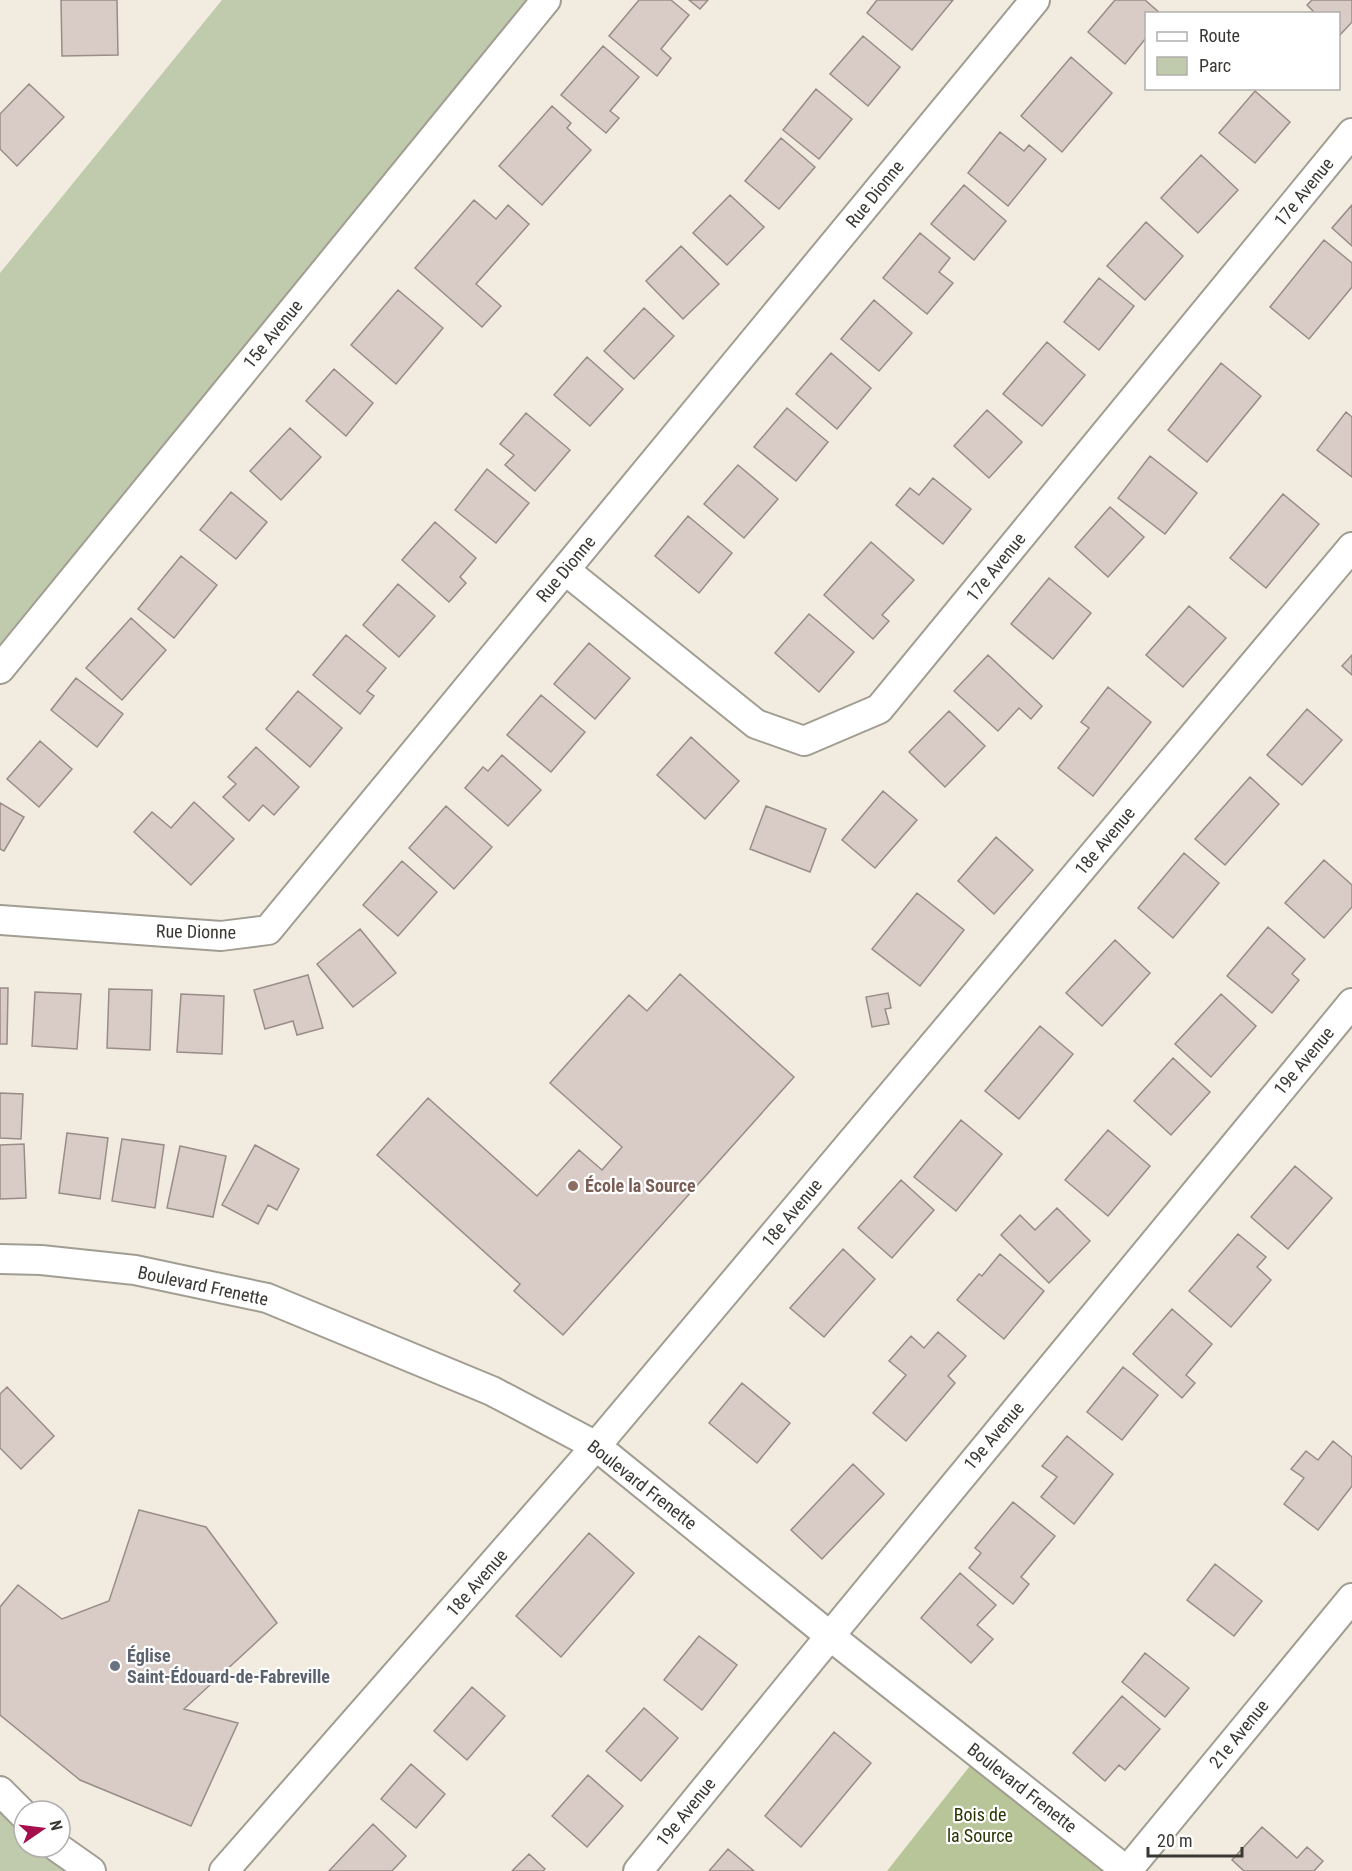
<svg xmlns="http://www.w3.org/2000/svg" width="1352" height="1871" viewBox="0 0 1352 1871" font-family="'Roboto Condensed',sans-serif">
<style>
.green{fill:#c0caad}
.forest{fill:#b7c598}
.building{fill:#d9cbc6;stroke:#9a8c88;stroke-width:1.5}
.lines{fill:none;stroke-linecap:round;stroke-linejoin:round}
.minor-casing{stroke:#a29d92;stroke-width:32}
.minor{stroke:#fff;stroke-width:28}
.education-dot{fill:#8d6e63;stroke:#fff;stroke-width:2}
.worship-dot{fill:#6b7280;stroke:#fff;stroke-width:2}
.labels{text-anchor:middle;stroke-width:4.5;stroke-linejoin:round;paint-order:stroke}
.street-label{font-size:18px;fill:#3a3833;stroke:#fff}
.education-label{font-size:18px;font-weight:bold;fill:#785e54;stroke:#fff;text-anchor:start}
.worship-label{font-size:18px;font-weight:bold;fill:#5b616d;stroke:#fff;text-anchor:start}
.park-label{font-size:18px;fill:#283400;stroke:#fff}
</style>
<rect width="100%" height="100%" fill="#f1ecdf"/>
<path class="green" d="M222,0H535L0,659V273Z
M0,1790L24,1815V1847H55L78,1871H0Z"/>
<path class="forest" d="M973,1762L1105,1871H887Z"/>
<path class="building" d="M61,0H117L118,55L62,56Z
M639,0H671L689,15L661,49L671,58L657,76L609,36Z
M689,0H708L700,9Z
M877,0H953L912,50L867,13Z
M1115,0H1145L1161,14H1146V38L1125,64L1088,32Z
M1312,0H1352V22L1340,35L1338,14H1316L1307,5Z
M863,36L900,67L868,106L830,74Z
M603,46L639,77L610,111L619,118L606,133L561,95Z
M1071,57L1112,93L1062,152L1021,116Z
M29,84L64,117L17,166L0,149V114Z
M816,89L852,119L819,159L783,130Z
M1255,91L1290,122L1255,163L1219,133Z
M552,106L571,123L567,128L591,150L542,205L499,166Z
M1000,132L1024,151L1029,145L1046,159L1008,206L968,173Z
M781,138L815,167L779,209L745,181Z
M1201,155L1238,190L1198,233L1161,198Z
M964,185L1006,221L974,260L931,224Z
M730,195L764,227L727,265L693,233Z
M474,200L496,219L508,205L529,224L476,284L501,306L482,327L415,268Z
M1352,205V246L1332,228Z
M1146,222L1183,256L1145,300L1107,266Z
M920,233L950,258L939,272L953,283L927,314L883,278Z
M1324,240L1352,263V287L1309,339L1270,307Z
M681,246L719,284L683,319L646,281Z
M1099,278L1134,306L1099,350L1064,322Z
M398,290L443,328L396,384L351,345Z
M874,300L912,333L879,371L841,339Z
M644,308L674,336L634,379L604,351Z
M1047,342L1085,375L1042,426L1003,394Z
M831,353L871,388L837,429L796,394Z
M587,357L623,389L590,426L554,395Z
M1221,363L1261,396L1207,462L1168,430Z
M334,369L373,403L346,436L306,401Z
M787,408L828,442L796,481L754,447Z
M987,410L1022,442L989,478L954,446Z
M1346,412L1352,417V477L1317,450Z
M526,413L570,450L535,491L505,465L514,455L500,444Z
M290,428L321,457L281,500L250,471Z
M1150,456L1197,493L1165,534L1118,498Z
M738,465L778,499L744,538L704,504Z
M487,469L529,503L496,543L455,510Z
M933,478L971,509L943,544L896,505L910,488L919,495Z
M231,492L267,522L236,559L200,530Z
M1283,494L1319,524L1266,588L1230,558Z
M1110,507L1144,537L1108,577L1075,547Z
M688,516L732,553L699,593L655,556Z
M435,522L476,558L460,577L466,583L449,602L402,560Z
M871,542L914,580L882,615L889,621L873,639L824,595Z
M181,556L217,585L174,638L138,609Z
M1049,578L1091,613L1053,659L1011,624Z
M398,584L435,616L399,657L363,625Z
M1189,606L1226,638L1183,687L1146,655Z
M809,614L854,652L819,692L775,653Z
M131,618L166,650L122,700L86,668Z
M346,635L386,668L367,691L374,696L360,714L313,675Z
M589,643L630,678L595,719L554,684Z
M988,655L1042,706L1031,719L1019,708L998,731L954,691Z
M1352,655V675L1342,666Z
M76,678L123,714L97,747L51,710Z
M1108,687L1151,722L1093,796L1058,768L1089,728L1081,722Z
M298,691L342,728L310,767L266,729Z
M541,695L585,732L551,772L507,735Z
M1307,709L1342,740L1302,785L1267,755Z
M949,711L985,746L945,787L909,752Z
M691,737L739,781L705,819L657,775Z
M40,741L72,769L39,807L7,779Z
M256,747L299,787L274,815L263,805L249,821L223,797L236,784L228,777Z
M502,755L541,790L508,826L465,788L483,767L488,771Z
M1250,777L1279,804L1225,865L1195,839Z
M883,791L917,820L875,868L842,840Z
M194,802L234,839L191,885L134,832L152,812L171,828Z
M0,803L24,817L4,851L0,849Z
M446,806L492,847L454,889L409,848Z
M766,806L826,829L810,872L750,849Z
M996,837L1033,870L994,914L958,881Z
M1184,853L1219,883L1173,938L1138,908Z
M1324,860L1352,885V907L1324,938L1285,903Z
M402,861L437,892L398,936L363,905Z
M917,893L964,930L920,986L872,949Z
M1268,927L1305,959L1292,974L1299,980L1272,1013L1227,976Z
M360,929L396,973L353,1007L317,964Z
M1115,940L1150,973L1102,1026L1066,993Z
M680,974L794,1077L563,1335L514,1291L520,1284L377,1155L428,1098L537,1196L579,1150L602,1170L622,1147L550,1083L629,995L647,1011Z
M308,975L323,1028L297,1035L293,1021L265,1029L254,990Z
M0,988H8L7,1044H0Z
M109,989L152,990L150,1050L107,1048Z
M35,992L81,994L77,1049L32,1046Z
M888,993L891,1008L885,1009L889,1024L872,1027L866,997Z
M181,994L224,996L222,1054L177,1052Z
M1221,994L1256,1026L1211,1077L1175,1044Z
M1040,1026L1073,1054L1019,1119L985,1091Z
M1173,1058L1210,1092L1171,1135L1134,1101Z
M0,1093L23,1094L21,1139L0,1138Z
M961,1120L1002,1154L956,1211L914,1177Z
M1108,1130L1150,1166L1108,1216L1065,1180Z
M67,1133L108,1138L100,1199L59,1193Z
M122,1139L164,1145L155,1208L112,1201Z
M24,1144L26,1198L0,1199V1145Z
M255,1145L299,1169L277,1210L268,1205L258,1224L222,1205Z
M180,1146L226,1156L213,1217L167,1208Z
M1295,1166L1332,1198L1288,1249L1251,1217Z
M901,1180L934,1210L892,1258L858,1228Z
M1057,1208L1090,1241L1049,1283L1001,1235L1020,1215L1035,1230Z
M1238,1234L1266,1257L1257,1267L1271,1280L1231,1327L1189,1291Z
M843,1249L875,1279L824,1337L790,1308Z
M1000,1254L1044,1291L1004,1339L957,1300L979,1274L982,1276Z
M1172,1309L1212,1344L1186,1375L1195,1383L1182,1398L1133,1354Z
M938,1332L966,1356L948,1376L955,1383L906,1441L873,1413L906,1375L889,1361L911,1336L924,1348Z
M1123,1367L1158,1395L1122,1440L1087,1412Z
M742,1383L790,1423L757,1463L709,1423Z
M7,1387L54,1436L21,1469L0,1448V1394Z
M1067,1436L1113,1474L1074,1524L1041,1497L1057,1477L1042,1466Z
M1333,1441L1352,1457V1486L1318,1530L1284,1504L1304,1478L1291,1469L1306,1451L1318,1460Z
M853,1464L884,1494L822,1559L791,1530Z
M1013,1502L1055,1536L1021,1577L1029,1584L1013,1604L969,1568L981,1553L975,1548Z
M139,1510L206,1527L277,1623L184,1709L238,1723L191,1826L80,1780L0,1715V1607L18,1585L62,1619L109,1601Z
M589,1533L634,1573L561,1657L516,1616Z
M1215,1564L1262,1601L1234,1636L1187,1600Z
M960,1573L996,1605L977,1625L993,1639L971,1663L921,1618Z
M699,1636L737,1665L702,1710L664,1680Z
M1145,1653L1189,1688L1165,1717L1122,1682Z
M472,1687L505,1716L467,1760L434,1731Z
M1122,1696L1160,1729L1125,1770L1119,1765L1105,1781L1073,1753Z
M644,1708L678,1738L641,1781L606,1751Z
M834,1732L871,1763L801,1847L765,1816Z
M411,1764L445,1794L416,1828L381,1799Z
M588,1775L623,1806L587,1847L552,1816Z
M373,1824L406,1856L392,1871H329Z
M1262,1827L1297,1858L1307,1847L1323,1861L1314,1871H1244L1232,1860Z
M728,1849L754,1871H709Z
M529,1854L545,1869L543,1871H512Z"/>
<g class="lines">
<g class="minor-casing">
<path id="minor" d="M565,570L756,724L804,741L879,709L1352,133
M0,669L546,0
M0,920L221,936L268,930L1035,0
M0,1259L41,1260L135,1270L267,1298L492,1391L596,1446L830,1636L1127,1871
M0,1791L24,1815
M57,1847L91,1871
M224,1871L596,1446L1352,547
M638,1871L830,1636L1352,1003
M1127,1871L1352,1598"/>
</g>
<use href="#minor" class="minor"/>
</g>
<circle class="education-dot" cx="573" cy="1186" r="6"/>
<circle class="worship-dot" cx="115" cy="1666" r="6"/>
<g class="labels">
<g class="street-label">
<text transform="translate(1304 192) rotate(-51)" y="6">17e Avenue</text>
<text transform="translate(875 194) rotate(-51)" y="6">Rue Dionne</text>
<text transform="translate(273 334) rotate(-51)" y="6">15e Avenue</text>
<text transform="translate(996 567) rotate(-51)" y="6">17e Avenue</text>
<text transform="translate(566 569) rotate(-50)" y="6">Rue Dionne</text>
<text transform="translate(1105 841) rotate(-50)" y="6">18e Avenue</text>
<text transform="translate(196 932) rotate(1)" y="6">Rue Dionne</text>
<text transform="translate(1304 1061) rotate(-50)" y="6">19e Avenue</text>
<text transform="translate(792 1213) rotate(-50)" y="6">18e Avenue</text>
<text transform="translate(203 1286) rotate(12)" y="6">Boulevard Frenette</text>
<text transform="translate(994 1436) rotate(-50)" y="6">19e Avenue</text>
<text transform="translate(642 1485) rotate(38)" y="6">Boulevard Frenette</text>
<text transform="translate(477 1583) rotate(-49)" y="6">18e Avenue</text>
<text transform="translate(1239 1734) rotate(-51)" y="6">21e Avenue</text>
<text transform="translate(1022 1788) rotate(38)" y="6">Boulevard Frenette</text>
<text transform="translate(686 1812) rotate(-51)" y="6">19e Avenue</text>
</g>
<g class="education-label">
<text x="585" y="1192">École la Source</text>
</g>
<g class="worship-label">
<text x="127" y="1662">Église<tspan x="127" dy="21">Saint-Édouard-de-Fabreville</tspan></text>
</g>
<g class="park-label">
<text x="980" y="1821">Bois de<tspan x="980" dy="21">la Source</tspan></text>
</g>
</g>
<rect x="1145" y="12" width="195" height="78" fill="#ffffff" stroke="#b0afad" stroke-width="1.5"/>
<rect x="1157" y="32" width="30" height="9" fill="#ffffff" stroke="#b0afad" stroke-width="1.5"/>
<text x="1199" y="42" font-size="18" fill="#3a3833">Route</text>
<rect x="1157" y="57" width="30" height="18" fill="#c0caad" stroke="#b0afad" stroke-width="1.5"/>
<text x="1199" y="72" font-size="18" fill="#3a3833">Parc</text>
<g transform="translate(42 1829) rotate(76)"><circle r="28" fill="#ffffff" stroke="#b0afad" stroke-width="1.5"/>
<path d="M0-4.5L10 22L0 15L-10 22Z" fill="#a40f4c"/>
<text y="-9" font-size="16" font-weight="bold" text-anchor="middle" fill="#3a3833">N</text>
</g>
<path d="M1148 1847v9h94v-9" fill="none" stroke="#3a3833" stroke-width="3"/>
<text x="1157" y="1847" font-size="18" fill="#3a3833" stroke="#ffffff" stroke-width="4.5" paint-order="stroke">20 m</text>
</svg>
